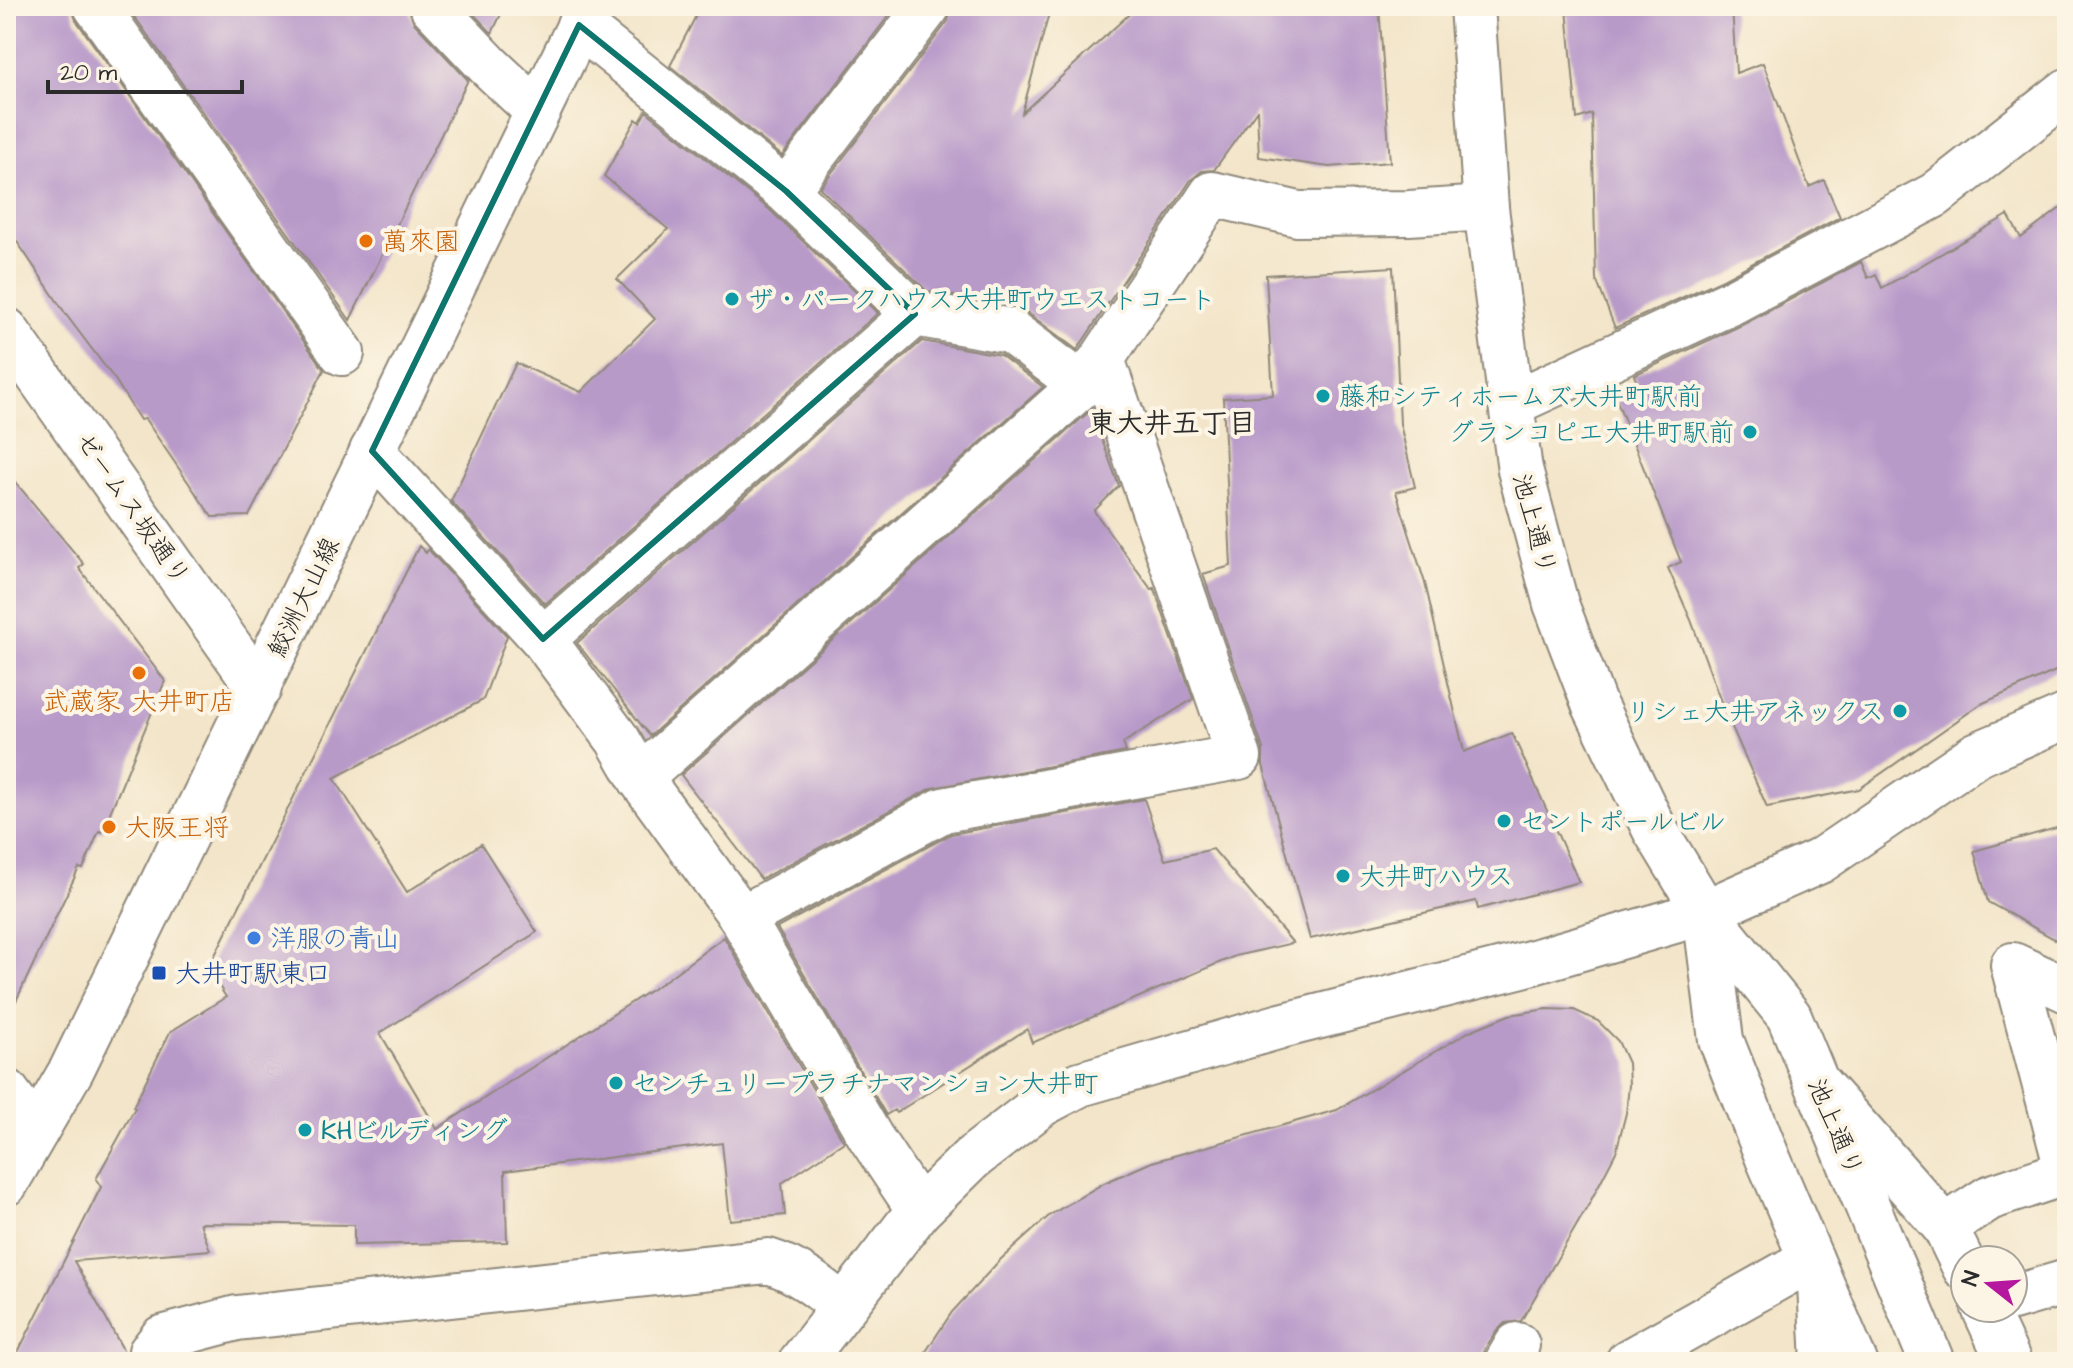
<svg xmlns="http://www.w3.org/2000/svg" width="2073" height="1368" viewBox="0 0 2073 1368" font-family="'Architects Daughter','Klee One',sans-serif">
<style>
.building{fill:#b89ac9}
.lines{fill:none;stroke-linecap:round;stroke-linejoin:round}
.minor-casing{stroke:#8f887a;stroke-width:48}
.major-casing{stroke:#8f887a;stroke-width:48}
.minor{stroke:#fff;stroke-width:44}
.major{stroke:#fff;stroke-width:44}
.marked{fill:none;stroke:#0f766e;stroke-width:6;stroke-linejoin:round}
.food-dot{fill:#e8710a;stroke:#fcf5e5;stroke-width:3}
.culture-dot{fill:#0f9aa8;stroke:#fcf5e5;stroke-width:3}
.shop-dot{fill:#3f7fe0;stroke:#fcf5e5;stroke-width:3}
.transit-dot{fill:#1a4fb4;stroke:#fcf5e5;stroke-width:3}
.labels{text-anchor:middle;stroke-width:8;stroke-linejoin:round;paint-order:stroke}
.food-label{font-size:26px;fill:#c56008;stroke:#fcf5e5;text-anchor:start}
.culture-label{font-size:26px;fill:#0d838f;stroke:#fcf5e5;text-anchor:start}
.street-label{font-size:26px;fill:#2b2b2b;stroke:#fcf5e5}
.shop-label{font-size:26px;fill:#366cbe;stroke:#fcf5e5;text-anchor:start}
.transit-label{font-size:26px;fill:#164399;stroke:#fcf5e5;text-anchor:start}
.neighbourhood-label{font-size:28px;font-weight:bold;fill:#2b2b2b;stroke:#fcf5e5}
</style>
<rect width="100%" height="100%" fill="#fcf5e5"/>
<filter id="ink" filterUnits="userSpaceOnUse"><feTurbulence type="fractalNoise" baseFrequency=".0125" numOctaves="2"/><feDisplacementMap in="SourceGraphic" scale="16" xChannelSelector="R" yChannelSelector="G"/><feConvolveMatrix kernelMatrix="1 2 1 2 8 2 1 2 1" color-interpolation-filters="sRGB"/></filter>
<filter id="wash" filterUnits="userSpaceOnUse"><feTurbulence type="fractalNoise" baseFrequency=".006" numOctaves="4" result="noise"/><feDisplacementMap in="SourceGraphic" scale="32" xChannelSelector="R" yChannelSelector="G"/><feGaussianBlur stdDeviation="1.8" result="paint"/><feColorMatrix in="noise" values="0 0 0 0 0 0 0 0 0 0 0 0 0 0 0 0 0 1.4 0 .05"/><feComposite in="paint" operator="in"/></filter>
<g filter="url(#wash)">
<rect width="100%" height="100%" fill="#f3e5c9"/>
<g id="blocks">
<path class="building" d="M6,6H71L76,20L324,370L249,516L212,517L145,419L140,420L116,381L67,316L6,225Z
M127,6H408L414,23L468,80L350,320Z
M466,6H505L492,33Z
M701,6H896L782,156L670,66Z
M952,6H1051L1022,113L1138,6H1379L1390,162L1329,167L1259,157L1257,110L1214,170L1202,171L1191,180L1077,350L1025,311L1015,307L927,291L820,188L948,21Z
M1601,6H1732L1736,73L1763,63L1809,187L1824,180L1840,217L1723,279L1615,328L1596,279L1592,114L1577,119L1567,9Z
M646,111L770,210L878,313L545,604L451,501L516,363L581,392L655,319L617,279L668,229L604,176L636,119L640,122Z
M2067,203V666L1981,704L1859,789L1767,807L1721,702L1691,620L1668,568L1681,562L1615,396L1638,386L1634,375L1746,323L1861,262L1868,278L1876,274L1882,288L2008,215L2021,238Z
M1393,267L1400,424L1415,487L1396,492L1425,583L1464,752L1512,733L1579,882L1478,909L1476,901L1310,939L1263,765V749L1203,574L1231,566L1223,398L1273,395L1266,275Z
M922,341L1000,355L1043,387L650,736L577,643Z
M1091,410L1119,486L1094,511L1151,589L1154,588L1193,699L1123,743L1126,752L932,788L761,879L681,775Z
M6,471L84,564L79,568L165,681L102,832L99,831L83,869L79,868L6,1022Z
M419,546L426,553L428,549L507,636L483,700L334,778L407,892L481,844L537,932L380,1033L437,1129L663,982L724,937L844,1142L782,1183L785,1215L730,1220L722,1143L505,1171L507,1242L354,1245V1225L200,1223L210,1250L74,1261L126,1355L128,1362H13L101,1187L96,1179L135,1108L133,1107L170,1032L226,997L208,969Z
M1144,799L1165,860L1213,849L1293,943L1235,956L1032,1043L1027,1029L896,1113L894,1110L886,1115L777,928L951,834Z
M2067,825V946L1988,902L1974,851Z
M1547,1009L1574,1010L1598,1021L1618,1041L1628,1063L1629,1085L1626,1113L1616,1152L1589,1204L1521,1321L1505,1323L1496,1332L1485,1349L1482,1362H919L952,1312L1000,1260L1050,1215L1104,1183L1152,1162L1337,1110L1470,1031L1509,1015Z"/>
</g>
</g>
<g filter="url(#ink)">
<use href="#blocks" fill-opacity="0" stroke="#8f887a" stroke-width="2"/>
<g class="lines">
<g class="minor-casing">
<path id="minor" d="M96,6L342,353
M432,6L489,66L537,111
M579,25L786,191L915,314L1010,331L1082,385
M786,191L928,6
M6,330L259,688
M1511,404L1734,301L1935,195L2067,91
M372,451L543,639L618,740L640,778L742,918L871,1138L919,1210
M543,639L915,314
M640,778L1082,385L1102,359L1212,194L1298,214L1409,213L1486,208
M742,918L943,810L1239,757L1102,359
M2067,990L2013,965L2067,1169
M1821,1087L1945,1227L1965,1268
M6,1091L36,1131
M1945,1227L1989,1198L2067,1172
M1820,1284L1824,1362
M2013,1298L2067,1282
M1984,1308L2009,1362
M153,1362L151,1352L162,1338L237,1318L768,1261C798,1270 819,1287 843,1307
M801,1362L919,1210L971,1159L1042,1104L1080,1084L1281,1026L1530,963L1705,912L1820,861L1976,755L2067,716
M1507,1362L1517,1345
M1628,1362L1811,1259"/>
</g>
<g class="major-casing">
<path id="major" d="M1472,6L1486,208L1511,404L1520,470L1556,604L1594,704L1654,828L1705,912L1789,1016L1932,1362
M1705,912L1721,1040L1767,1156L1855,1362
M6,1183L72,1069L589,6"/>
</g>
<use href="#minor" class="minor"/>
<use href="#major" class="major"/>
</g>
</g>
<path class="marked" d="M579,25L786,191L915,314L543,639L372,451Z"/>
<g class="food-dot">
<circle cx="366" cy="241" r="8"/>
<circle cx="139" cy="673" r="8"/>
<circle cx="109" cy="827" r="8"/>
</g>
<g class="culture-dot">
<circle cx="732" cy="299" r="8"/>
<circle cx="1323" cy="396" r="8"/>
<circle cx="1750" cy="432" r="8"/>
<circle cx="1900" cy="711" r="8"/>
<circle cx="1504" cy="821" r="8"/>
<circle cx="1343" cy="876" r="8"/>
<circle cx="616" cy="1083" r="8"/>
<circle cx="305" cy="1130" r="8"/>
</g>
<circle class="shop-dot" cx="254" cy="938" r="8"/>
<rect class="transit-dot" x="151" y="965" width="16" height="16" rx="4"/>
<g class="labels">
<g class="food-label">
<text x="382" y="250">萬來園</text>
<text x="139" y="710" text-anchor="middle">武蔵家 大井町店</text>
<text x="125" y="836">大阪王将</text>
</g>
<g class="culture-label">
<text x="748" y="308">ザ・パークハウス大井町ウエストコート</text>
<text x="1339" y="405">藤和シティホームズ大井町駅前</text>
<text x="1734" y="441" text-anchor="end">グランコピエ大井町駅前</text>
<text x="1884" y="720" text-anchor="end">リシェ大井アネックス</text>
<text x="1520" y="830">セントポールビル</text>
<text x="1359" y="885">大井町ハウス</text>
<text x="632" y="1092">センチュリープラチナマンション大井町</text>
<text x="321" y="1139">KHビルディング</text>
</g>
<g class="street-label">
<text transform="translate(133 508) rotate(55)" y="9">ゼームス坂通り</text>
<text transform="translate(1535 524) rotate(75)" y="9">池上通り</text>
<text transform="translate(303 597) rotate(-64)" y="9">鮫洲大山線</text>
<text transform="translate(1836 1127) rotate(67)" y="9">池上通り</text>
</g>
<g class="shop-label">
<text x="270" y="947">洋服の青山</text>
</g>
<g class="transit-label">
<text x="175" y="982">大井町駅東口</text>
</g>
<g class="neighbourhood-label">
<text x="1172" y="432">東大井五丁目</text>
</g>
</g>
<rect width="2073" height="1368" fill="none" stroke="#fcf5e5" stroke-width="32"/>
<g transform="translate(1989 1284) rotate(287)"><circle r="38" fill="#fcf5e5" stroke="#a8a49b" stroke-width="2"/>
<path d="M0-6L14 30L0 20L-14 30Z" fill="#b5179e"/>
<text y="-12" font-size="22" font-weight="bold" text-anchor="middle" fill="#2b2b2b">N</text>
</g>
<path d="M48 80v12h194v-12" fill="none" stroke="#2b2b2b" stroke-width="4"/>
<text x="60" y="80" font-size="24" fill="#2b2b2b" stroke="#fcf5e5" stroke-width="6" paint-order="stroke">20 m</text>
</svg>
